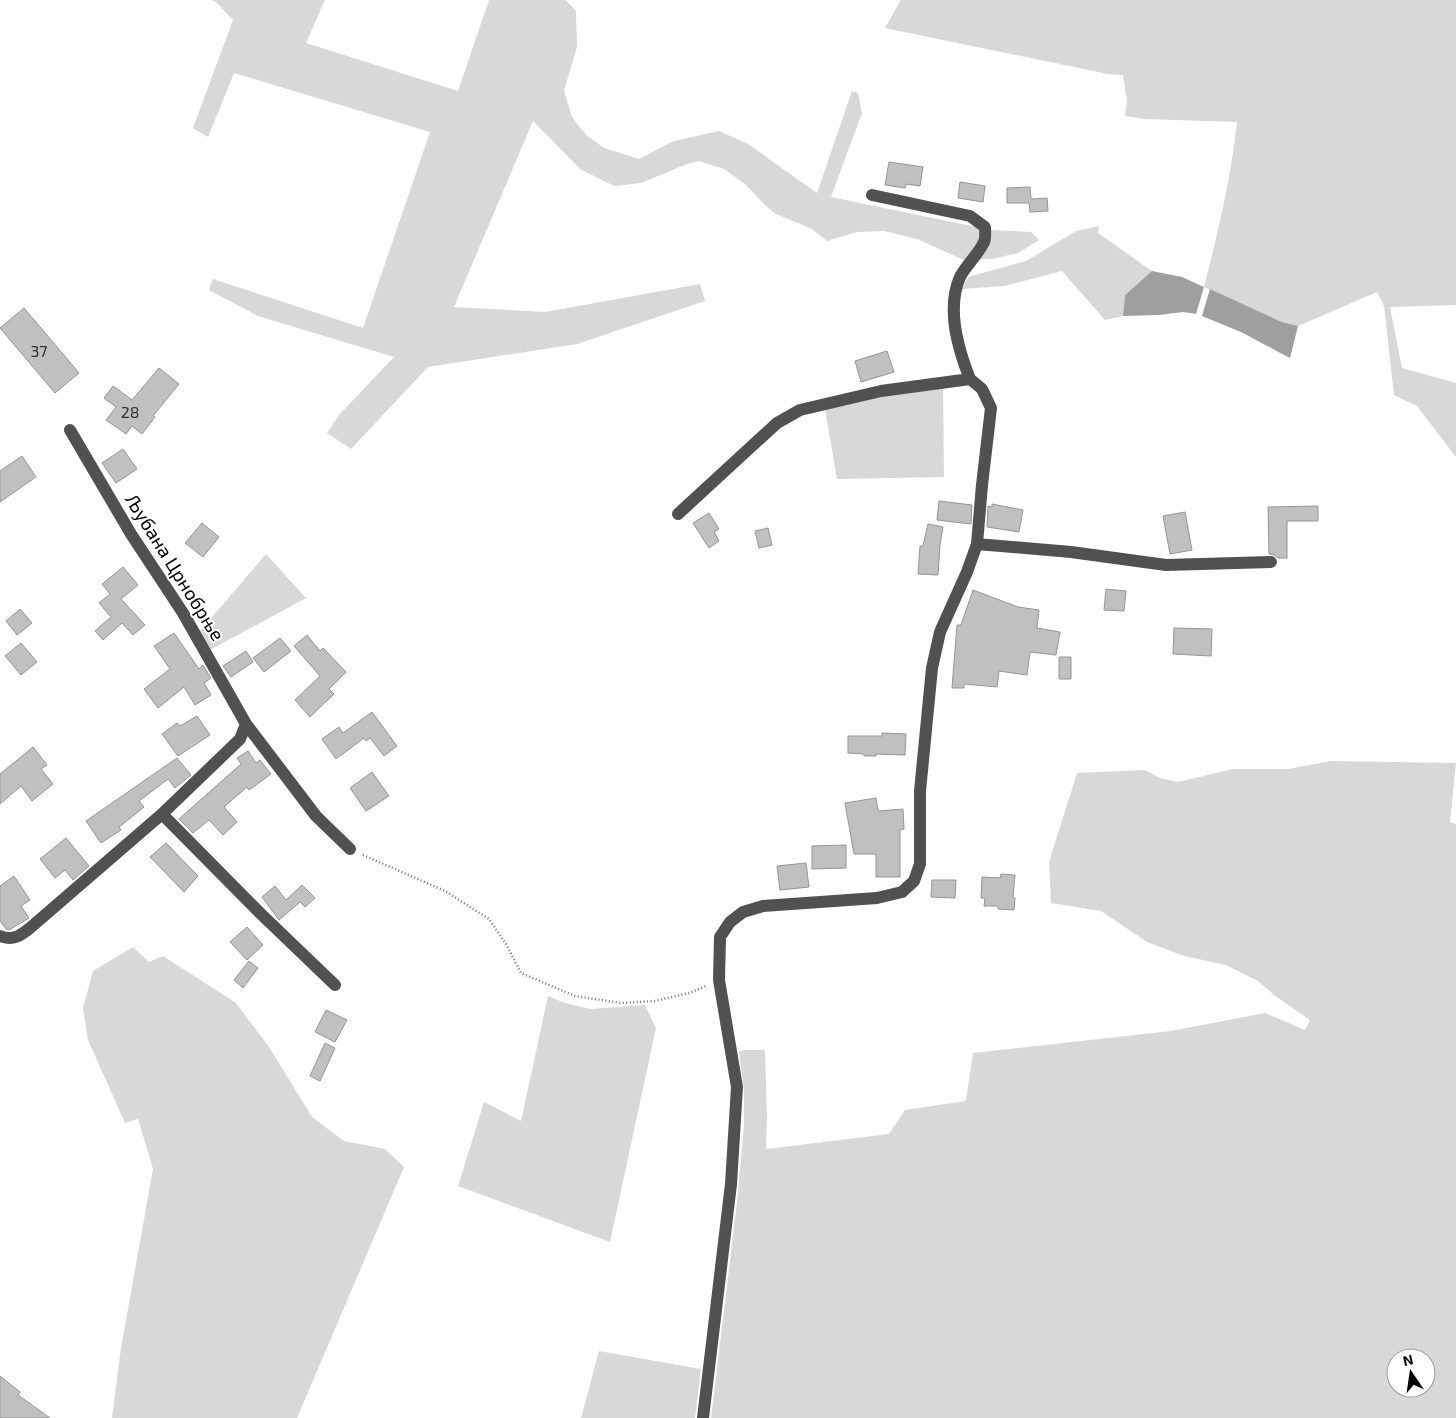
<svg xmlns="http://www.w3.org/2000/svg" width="1456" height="1418" viewBox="0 0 1456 1418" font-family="'Exo 2',sans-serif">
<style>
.green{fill:#d8d8d8;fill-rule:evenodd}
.water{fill:#9f9f9f}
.building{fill:#c0c0c0;stroke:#959595}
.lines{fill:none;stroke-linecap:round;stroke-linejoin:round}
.path{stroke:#737373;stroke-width:2.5;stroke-dasharray:1 2.5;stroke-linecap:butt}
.minor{stroke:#515151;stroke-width:12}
.labels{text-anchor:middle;stroke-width:4;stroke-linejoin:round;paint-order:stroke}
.number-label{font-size:16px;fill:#303030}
.street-label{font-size:19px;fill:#000;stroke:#fff}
</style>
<rect width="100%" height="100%" fill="#fff"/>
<path class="green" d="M211,0H325L306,43L458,91L489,0H566L576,11L577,47L564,91L572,117L586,135L604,148L639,159L674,141L719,131L748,144L817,193L852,91L858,93L862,113L831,197L991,230L1031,232L1039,240L1018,253L992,259L964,260L917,239L884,231L857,232L827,241L812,229L774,213L765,205L745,184L724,169L699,161L687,164L641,183L614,186L580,169L533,121L454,307L545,312L700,284L705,301L577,344L428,367L351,449L327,433L339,415L394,357L258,316L209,290L213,279L363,328L430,132L234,73L208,137L193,128L233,20L216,2Z
M901,0H1456V305L1390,307L1402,368L1456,383V457L1417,406L1394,395L1384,306L1377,292L1298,326L1282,322L1204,287C1218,232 1231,178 1237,122L1145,119L1125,116L1127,101L1123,75L1108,74L885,28Z
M1099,226L1098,233L1152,271L1125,295L1123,316L1105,320L1062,271L1005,286L962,289L968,277L1026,261L1076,231Z
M943,387L944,477L837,479L825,409L879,396Z
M266,554L306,598L210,650L200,631Z
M1331,761L1456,763L1450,822L1456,824V1418H711L737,1202L744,1125V1090L739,1052L744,1050H765L767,1118L766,1149L889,1134L905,1110L966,1101L973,1053L1171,1031L1265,1013L1305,1030L1310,1020L1274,995L1258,981L1226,965L1184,956L1147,942L1101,911L1051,903L1049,862L1077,773L1145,770L1160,778L1178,782L1233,769H1288ZM1396,1358H1426V1388H1396Z
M133,947L149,962L163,956L236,1003L269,1047L312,1117L344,1141L385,1149L404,1167L297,1418H112L121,1348L153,1169L138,1119L125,1123L88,1040L83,1008L93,971Z
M548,996L565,1003L591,1009L645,1005L656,1028L610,1242L458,1186L484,1102L521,1121Z
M599,1351L701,1369L695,1418H581Z"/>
<path class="water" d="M1152,271L1182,277L1204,287L1196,314L1183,312L1159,315L1123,316L1125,295Z
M1210,289L1282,322L1298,326L1290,358L1241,332L1202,316Z"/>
<path class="building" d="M889,162L923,167L920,186L906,184L905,188L885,185Z
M960,182L985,186L983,202L958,198Z
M1030,187L1031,199L1047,198L1048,211L1030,212L1029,203H1007V188Z
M24,308L79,373L55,393L0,328Z
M887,351L894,372L861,382L855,361Z
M159,368L179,384L153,416L155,417L142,434L132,426L126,434L106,420L116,407L104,398L113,386L132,400Z
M123,449L137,469L116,483L102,463Z
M22,456L36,477L0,502V471Z
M939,501L972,505L971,524L937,520Z
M992,504L1023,510L1019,532L987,527L988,506L992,507Z
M1318,506V521H1287V558H1278L1274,555L1269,554L1268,507Z
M1185,512L1192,550L1170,554L1163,516Z
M709,513L719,529L714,532L719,541L709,548L693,523Z
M202,523L219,537L203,557L185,543Z
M928,524L943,527L940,545L938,575L918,574L920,546H923Z
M768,528L772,545L759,548L755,531Z
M123,567L138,585L121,599L145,625L133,635L122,623L103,640L95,631L111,617L99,603L110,594L102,584Z
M1106,589L1126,591L1124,611L1104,610Z
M973,590L1018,607L1039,610L1037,628L1060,632L1056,655L1030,652L1027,675L999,671L997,687L964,684V688H952L957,625H961Z
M20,609L32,623L17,635L6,621Z
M1174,628L1212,629L1211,656L1173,654Z
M174,633L199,669L203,665L211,678L204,683L211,695L195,705L184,687L158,708L144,689L170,669L154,646Z
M307,635L320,651L323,648L346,672L329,689L334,694L310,717L295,700L320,676L294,646Z
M280,638L291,651L264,672L253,658Z
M21,643L37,662L21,675L5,656Z
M246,651L253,662L231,677L223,666Z
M1059,657H1071V679H1059Z
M372,712L397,746L384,756L370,738L366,741L364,738L336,759L322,739L339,727L343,733Z
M197,716L210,735L178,756L162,734L177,723L180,726Z
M882,733L906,734L905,755L876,754V756H864V754L848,753V736H882Z
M33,747L47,765L41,769L53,784L32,801L21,786L0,804V774Z
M248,751L256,763L260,760L271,774L249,790L247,787L224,807L237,822L223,835L209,820L193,833L179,819L241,764L237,758Z
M177,758L191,775L175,788L168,779L139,801L144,807L119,827L121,830L101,843L86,821Z
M372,772L389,796L366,811L350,788Z
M876,798L878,811L903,809L904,829L900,830V877H876V854H854L845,803Z
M66,838L89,866L73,880L65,870L55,878L40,859Z
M166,843L198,876L184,892L150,857Z
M846,845V868L812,869V846Z
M806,863L809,887L780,890L777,866Z
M1001,874L1015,875L1013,898H1015L1014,910L998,909V906H984L985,898H981L982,877L1000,878Z
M14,876L30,900L21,906L29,918L9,930L6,929L0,921V886Z
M932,880H956L955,898L931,897Z
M302,885L315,898L305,907L300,902L279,920L262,897L275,886L286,900Z
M247,927L263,945L247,960L230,942Z
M249,961L258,968L243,988L234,980Z
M326,1010L347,1020L335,1042L315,1032Z
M325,1043L335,1048L320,1081L310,1076Z
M0,1376L20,1392L18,1395L50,1418H0Z"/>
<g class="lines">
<path class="path" d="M363,855L445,891L489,919L506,944L521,973L575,996L621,1003L655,1001L689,993L706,986"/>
<path class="minor" d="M872,195L970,216L985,227C985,232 986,238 984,242C978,255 966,265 960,277C946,309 958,349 970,379
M70,430L131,534L183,613L246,724L316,816L350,849
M678,514L777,423L800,410L881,391L970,379L982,389L991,408L982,485L977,544L967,572L940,632L932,668L920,791V864L914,881L902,892L877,898L763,906L743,912L730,922L720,937L719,980L737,1087L731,1184L703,1418
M977,544L1071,552L1166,565L1271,562
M162,814L261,914L335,985
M0,936C13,941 20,936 30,928L162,814L240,739L246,724"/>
</g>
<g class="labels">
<g class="number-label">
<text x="39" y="357">37</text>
<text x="130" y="418">28</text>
</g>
<g class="street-label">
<text transform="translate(175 567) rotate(58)" y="7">Љубана Црнобрње</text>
</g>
</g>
<g transform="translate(1411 1373) rotate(347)"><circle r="24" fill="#ffffff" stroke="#999999"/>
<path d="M0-4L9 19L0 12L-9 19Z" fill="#000000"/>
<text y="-8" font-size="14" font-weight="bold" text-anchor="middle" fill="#000000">N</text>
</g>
</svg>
